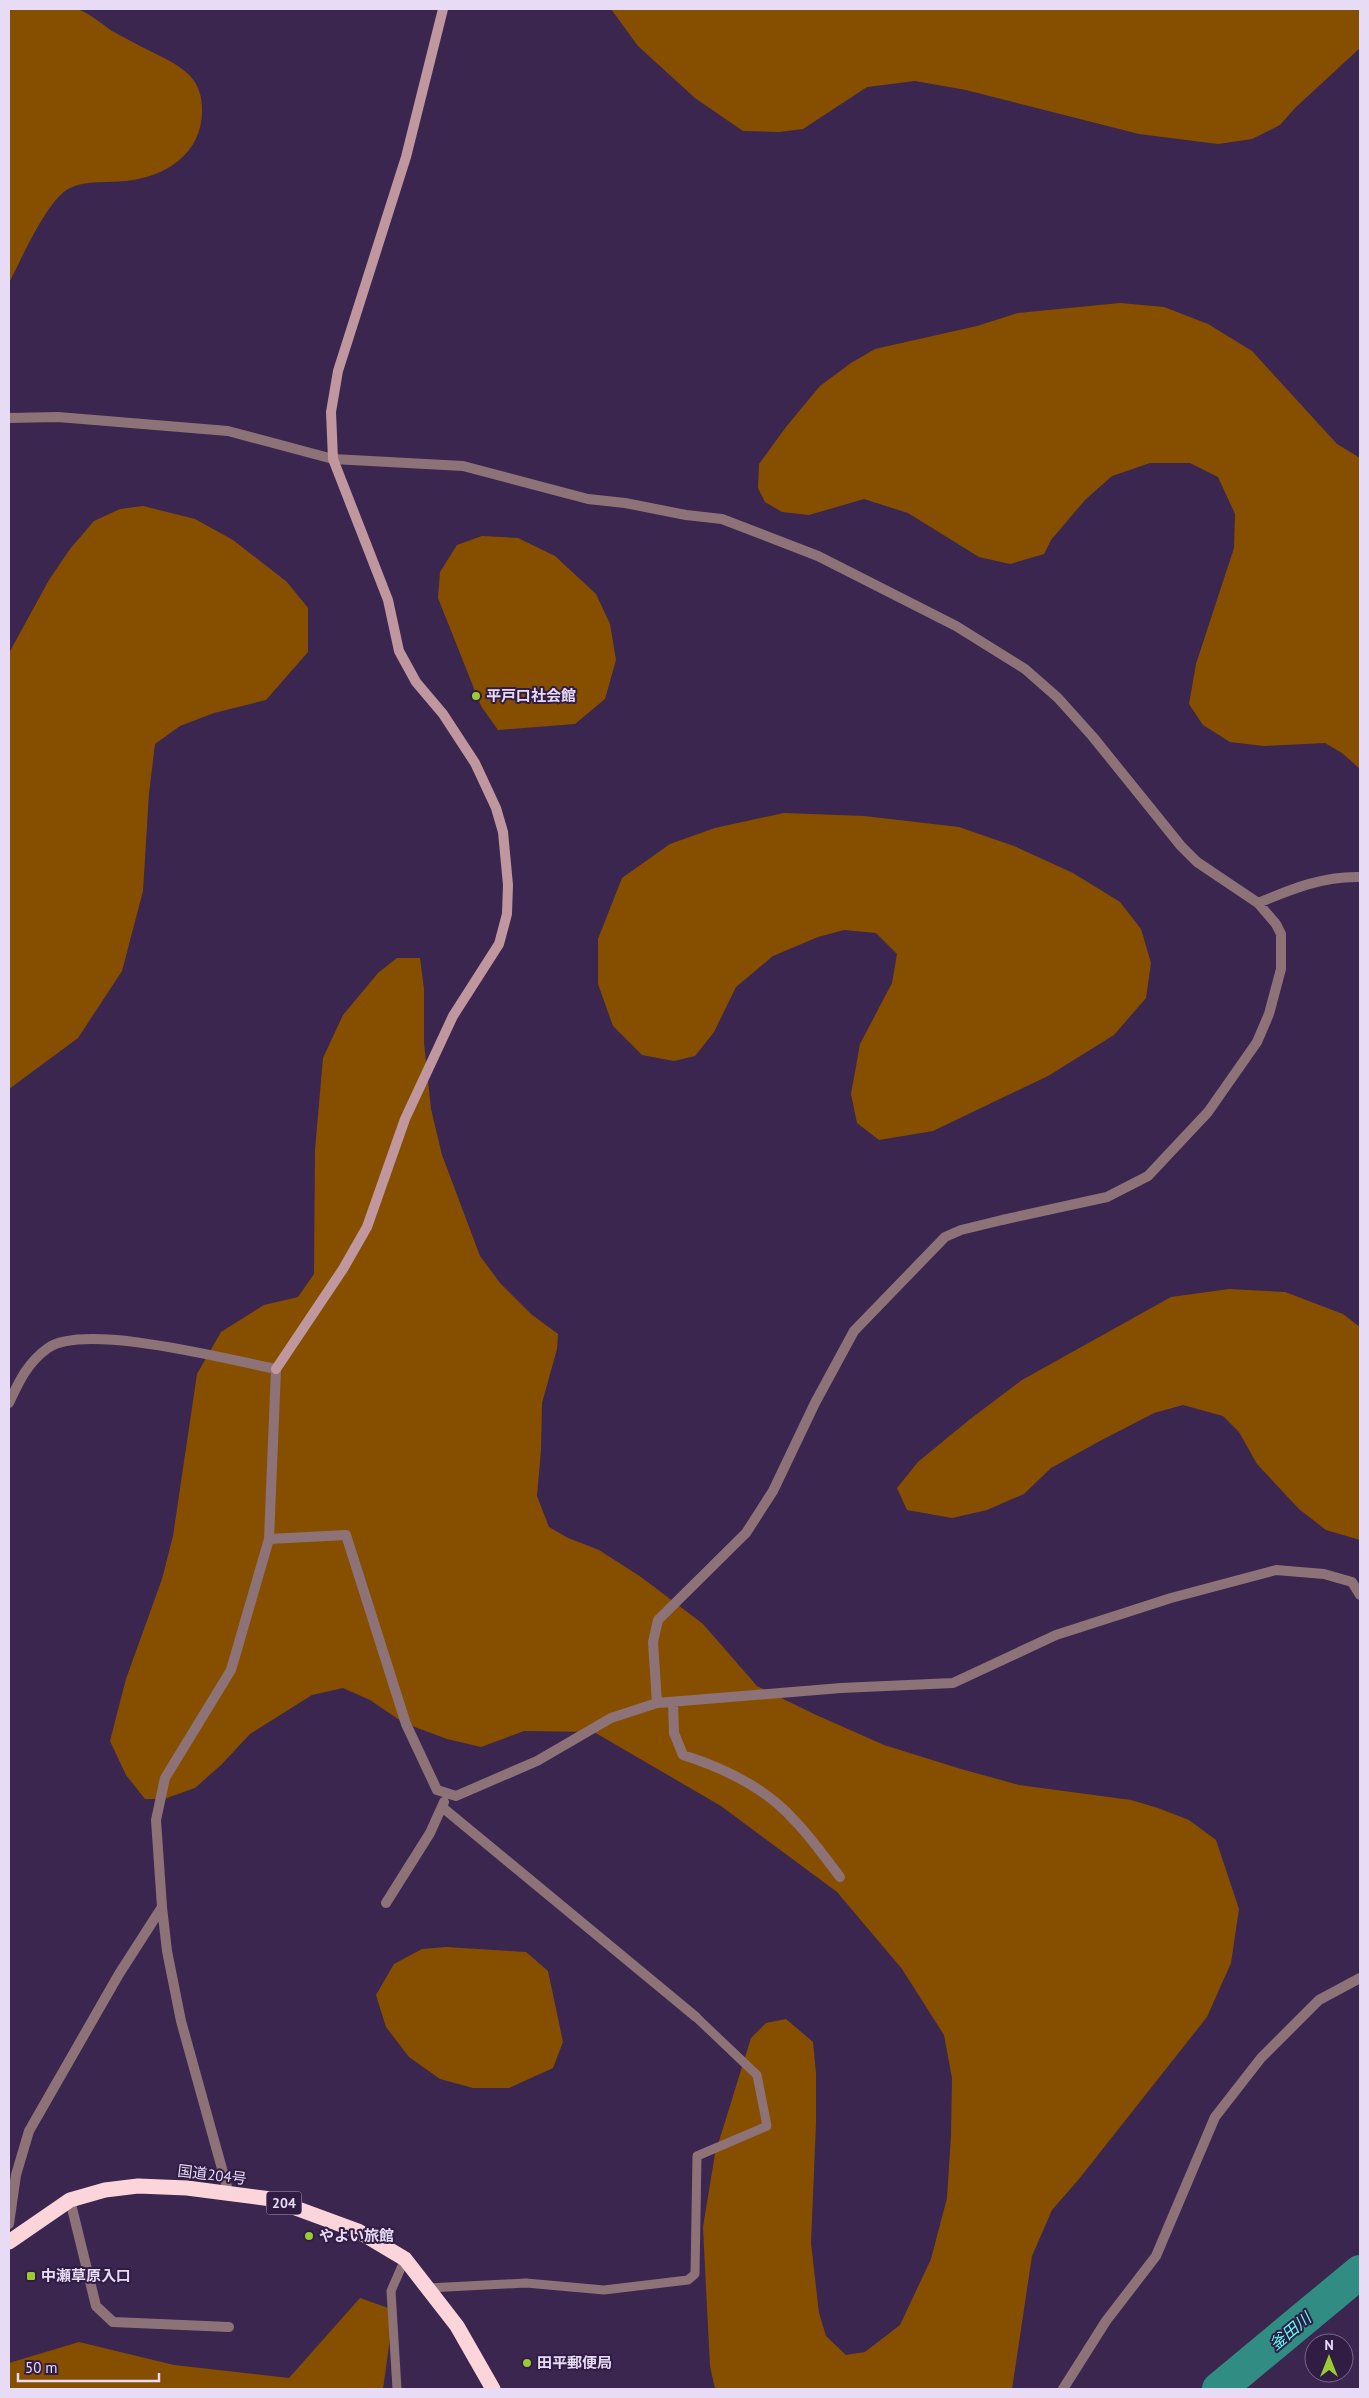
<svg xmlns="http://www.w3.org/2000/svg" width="1369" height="2398" viewBox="0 0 1369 2398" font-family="'PT Sans','Noto Sans JP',sans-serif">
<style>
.forest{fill:#864f00}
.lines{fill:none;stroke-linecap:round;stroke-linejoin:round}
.river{stroke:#318d84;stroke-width:34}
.lane{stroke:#8d7377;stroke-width:9}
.street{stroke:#8d7377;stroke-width:10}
.secondary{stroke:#c1979f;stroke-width:10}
.highway{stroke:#fcd5db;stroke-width:15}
.poi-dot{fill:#9bcb33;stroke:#311c44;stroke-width:2}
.labels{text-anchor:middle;stroke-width:4;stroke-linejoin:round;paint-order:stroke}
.shield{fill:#311c44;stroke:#b0a2c0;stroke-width:1}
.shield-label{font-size:14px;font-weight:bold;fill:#e7dbf5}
.poi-label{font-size:15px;font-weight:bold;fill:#e7dbf5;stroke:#311c44;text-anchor:start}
.street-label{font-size:15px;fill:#e7dbf5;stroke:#311c44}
.water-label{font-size:16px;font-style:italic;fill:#57ffef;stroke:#311c44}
</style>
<rect width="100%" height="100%" fill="#3b264f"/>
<path class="forest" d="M9,9C24,9 65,5 77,9C88,12 102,24 112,31C130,41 148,50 166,59C190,72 202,83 202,111C202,154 165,177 126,181C108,183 86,180 70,188C47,199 21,260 9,283Z
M611,9H1360V48L1295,108L1280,125L1252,139L1218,144L1139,134L966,90L915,81L867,87L803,129L779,132L743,131L695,98L638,46Z
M1120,303L1164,307L1208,324L1252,351L1337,444L1360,458V769L1342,753L1325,743L1264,746L1230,742L1203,725L1189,704L1196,664L1234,548L1235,514L1218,477L1190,463H1150L1112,476L1085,500L1051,540L1044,554L1010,564L979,557L908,513L864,499L809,515L782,512L765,502L758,488L759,464L786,427L820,386L851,363L875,349L977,326L1018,313Z
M143,506L195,519L233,540L287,582L308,608V652L266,700L214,713L180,726L155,744L149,793L143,891L122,971L78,1038L9,1089V653L49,580L70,549L94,521L120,509Z
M482,536L518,538L555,556L596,594L610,624L616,660L605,699L575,724L498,730L481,706L438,598L440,572L457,545Z
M784,813L864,816L959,827L1014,846L1073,873L1120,902L1141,929L1151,963L1146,998L1114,1035L1048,1076L933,1131L879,1140L857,1123L851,1094L860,1044L892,983L897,954L876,933L844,930L818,937L773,956L736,987L714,1032L695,1056L674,1061L642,1055L613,1026L598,984V939L622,878L670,844L715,828Z
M397,958H420L424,989V1043L431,1109L442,1155L480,1256L500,1283L531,1314L558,1334L557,1349L542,1403L541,1449L537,1496L549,1527L568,1538L599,1550L641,1577L703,1624L757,1686L814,1714L884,1745L961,1769L1019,1785L1131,1800L1158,1808L1189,1820L1216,1840L1239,1909L1231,1963L1207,2017L1079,2179L1052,2210L1032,2256L1012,2389H715L710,2366L703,2227L715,2154L751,2038L766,2023L786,2019L813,2042L816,2073V2123L811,2243L819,2313L826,2336L846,2355L865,2352L900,2325L931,2259L947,2198L951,2136L952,2078L944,2035L902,1969L837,1892L721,1806L594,1732L524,1731L481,1747L447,1739L404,1723L370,1700L343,1688L312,1695L250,1734L222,1764L195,1788L164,1799H145L126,1775L110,1741L126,1679L162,1579L173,1536L197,1374L221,1332L264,1305L298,1297L314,1274L315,1150L323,1058L343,1015L378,973Z
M1229,1289L1285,1292L1343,1314L1360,1327V1540L1326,1530L1299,1509L1257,1464L1239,1432L1223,1416L1183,1405L1154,1413L1098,1442L1051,1468L1024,1494L987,1510L952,1518L907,1510L897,1488L918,1462L969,1420L1022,1380L1171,1297Z
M446,1947L526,1952L548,1971L563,2042L553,2068L509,2088H473L440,2079L409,2057L386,2027L376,1995L394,1964L422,1949Z
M360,2298L394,2310L383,2389H9V2363L79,2342L174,2365L289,2378Z"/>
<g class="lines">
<path class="river" d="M1219,2389L1360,2272"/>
<path class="lane" d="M428,2288L526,2283L604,2290L688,2280L695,2274L697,2156L767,2126L757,2075L696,2017
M397,2389L391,2291L405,2259"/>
<path class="street" d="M9,418L58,417L228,431L333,459L463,466L588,499L625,503L686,515L722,519L818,556L956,626L1025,669L1058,698L1093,737L1181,846L1197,862L1258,903L1276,924L1281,934V969L1269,1014L1257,1042L1208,1112L1148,1176L1107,1197L1002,1220L961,1230L945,1237L854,1331L815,1403L773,1491L746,1533L658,1620L653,1642L657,1703
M1258,903C1292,889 1323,876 1360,877
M9,1403C19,1381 28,1362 48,1348C85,1322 230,1360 276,1369L269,1539L231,1670L165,1778L156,1820L162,1907L167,1951L181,2021L229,2194
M269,1539L346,1535L406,1724L437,1790L456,1796L537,1761L611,1718L657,1703L841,1688L953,1683L1056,1635L1171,1598L1276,1570L1324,1574L1352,1582L1360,1595
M673,1702L674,1733L683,1755C724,1768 765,1787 794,1820C811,1837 825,1858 840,1877
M442,1807L696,2017
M386,1903L430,1833L444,1802
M70,2200L96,2306L113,2322L229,2327
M9,2224L16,2175L29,2131L119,1974L162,1907
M1063,2389L1106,2321L1156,2256L1215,2117L1261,2058L1319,2000L1360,1978"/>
<path class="secondary" d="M276,1369L343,1269L367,1227L405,1119L453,1016L499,944L507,914L508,885L503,832L496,808L475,763L443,714L416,682L399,651L388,600L333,459L331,412L338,371L406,157L443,9"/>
<path class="highway" d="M9,2242L70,2200L105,2190L138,2186L187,2188L271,2199L358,2231L405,2259L457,2326L493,2389"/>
</g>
<g class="poi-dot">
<circle cx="476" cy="696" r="5"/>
<circle cx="309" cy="2236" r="5"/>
<rect x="26" y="2271" width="10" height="10" rx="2.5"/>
<circle cx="527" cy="2363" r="5"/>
</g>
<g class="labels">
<rect class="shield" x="266.5" y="2191.5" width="35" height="23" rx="4"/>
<g class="shield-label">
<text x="284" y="2208">204</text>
</g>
<g class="poi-label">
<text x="486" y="701">平戸口社会館</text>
<text x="319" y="2241">やよい旅館</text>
<text x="41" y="2281">中瀬草原入口</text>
<text x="537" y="2368">田平郵便局</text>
</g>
<g class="street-label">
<text transform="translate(212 2175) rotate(7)" y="5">国道204号</text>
</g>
<g class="water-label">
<text transform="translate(1290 2331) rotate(-40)" y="6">釜田川</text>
</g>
</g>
<rect width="1369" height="2398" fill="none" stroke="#e7dbf5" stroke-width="20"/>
<g transform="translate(1329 2358)"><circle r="24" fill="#311c44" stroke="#7a688b"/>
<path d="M0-4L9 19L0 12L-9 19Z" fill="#9bcb33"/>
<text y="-8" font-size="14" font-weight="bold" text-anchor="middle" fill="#e7dbf5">N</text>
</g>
<path d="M18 2373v8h141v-8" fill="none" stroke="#e7dbf5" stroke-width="2.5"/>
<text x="25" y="2373" font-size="15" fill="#e7dbf5" stroke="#311c44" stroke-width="4" paint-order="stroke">50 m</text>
</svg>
